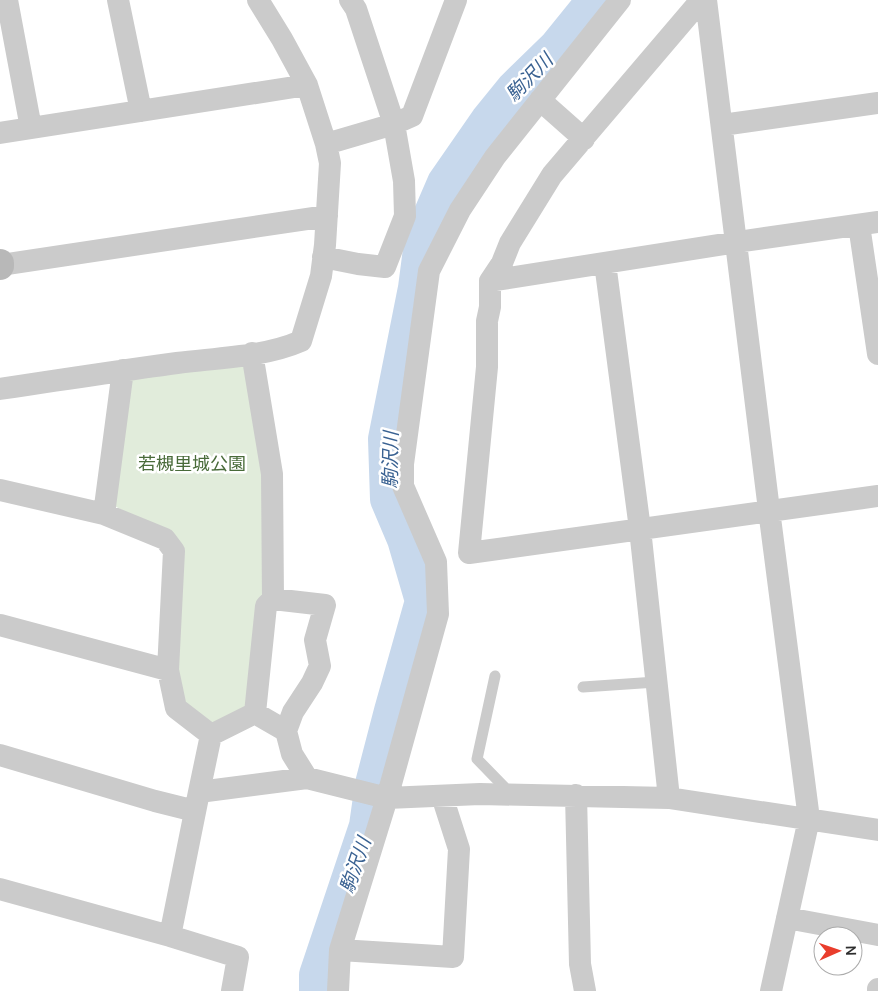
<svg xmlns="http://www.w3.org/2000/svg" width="878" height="991" viewBox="0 0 878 991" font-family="Manrope,'Noto Sans JP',sans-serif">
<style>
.green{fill:#e1ecdb}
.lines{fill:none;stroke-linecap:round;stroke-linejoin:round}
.river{stroke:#c7d8ec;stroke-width:38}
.lane{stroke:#cbcbcb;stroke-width:11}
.street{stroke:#cbcbcb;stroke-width:22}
.secondary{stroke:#b8b8b8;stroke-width:28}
.labels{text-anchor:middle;stroke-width:5;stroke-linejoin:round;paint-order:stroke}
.park-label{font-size:18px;fill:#496b3a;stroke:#fff}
.water-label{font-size:19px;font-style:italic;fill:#3a6292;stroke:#fff}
</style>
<rect width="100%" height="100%" fill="#fff"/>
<path class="green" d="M241,355L269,476L255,713L218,729L183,709L173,666L179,541L109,503L129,378Z"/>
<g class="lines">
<path class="river" d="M318,991V975L368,826L374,784L393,711L424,601L406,539L389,499L387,439L417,288L424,234L446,183L489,121L515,89L558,47L596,0"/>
<path class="lane" d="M495,676L477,759L511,794
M583,687L656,682"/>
<path class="street" d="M7,0L31,128
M118,0L141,111
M701,0L552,175L510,243L502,263L490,281V307L487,321V367L469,553L878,496
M706,0L769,510L809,819L771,991
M540,100L584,139
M722,125L878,103
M0,133L307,85
M326,144L394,124L356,9L350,0
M859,225L878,354
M323,257L358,264L385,267L405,216L404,181L394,124L412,116L456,0
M605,263L640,529L669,798
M0,265L327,216
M490,281L737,242L878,222
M252,353L272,474L273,599L266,606L255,713L286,731
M0,389C59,380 118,371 177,363C216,358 265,357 301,341L321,276L325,245L330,163L326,144L307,85L282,39L258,0
M0,490L104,514L165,539L174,551L168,670L0,625
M104,514L123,370
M273,599L325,605L315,640L320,666L312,683L293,712L286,731L292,754L307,778
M168,670L176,708L211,735L199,792
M211,735L255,713
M0,755L155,801L195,811
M576,795L580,964L585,991
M442,796L459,849L453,957L340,950L387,798L438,614L436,562L403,486V464L429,271L460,210L495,157L620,0
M0,889L170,936
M787,918L878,935
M232,991L238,957L170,936L199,792L307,778L387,798L480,794L669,798L878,830
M338,991L340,950
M878,991V989"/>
<path class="secondary" d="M0,263V266"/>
</g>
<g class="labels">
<g class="park-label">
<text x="192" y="470">若槻里城公園</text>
</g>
<g class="water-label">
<text transform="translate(529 77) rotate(-46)" y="7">駒沢川</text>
<text transform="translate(390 460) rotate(-89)" y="7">駒沢川</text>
<text transform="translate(355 865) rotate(-71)" y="7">駒沢川</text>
</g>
</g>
<g transform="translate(838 951) rotate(88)"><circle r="24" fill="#ffffff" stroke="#ababab"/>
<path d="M0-4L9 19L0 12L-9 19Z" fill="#e93d2c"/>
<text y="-8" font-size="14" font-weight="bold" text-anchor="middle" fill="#2e2e2e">N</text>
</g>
</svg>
